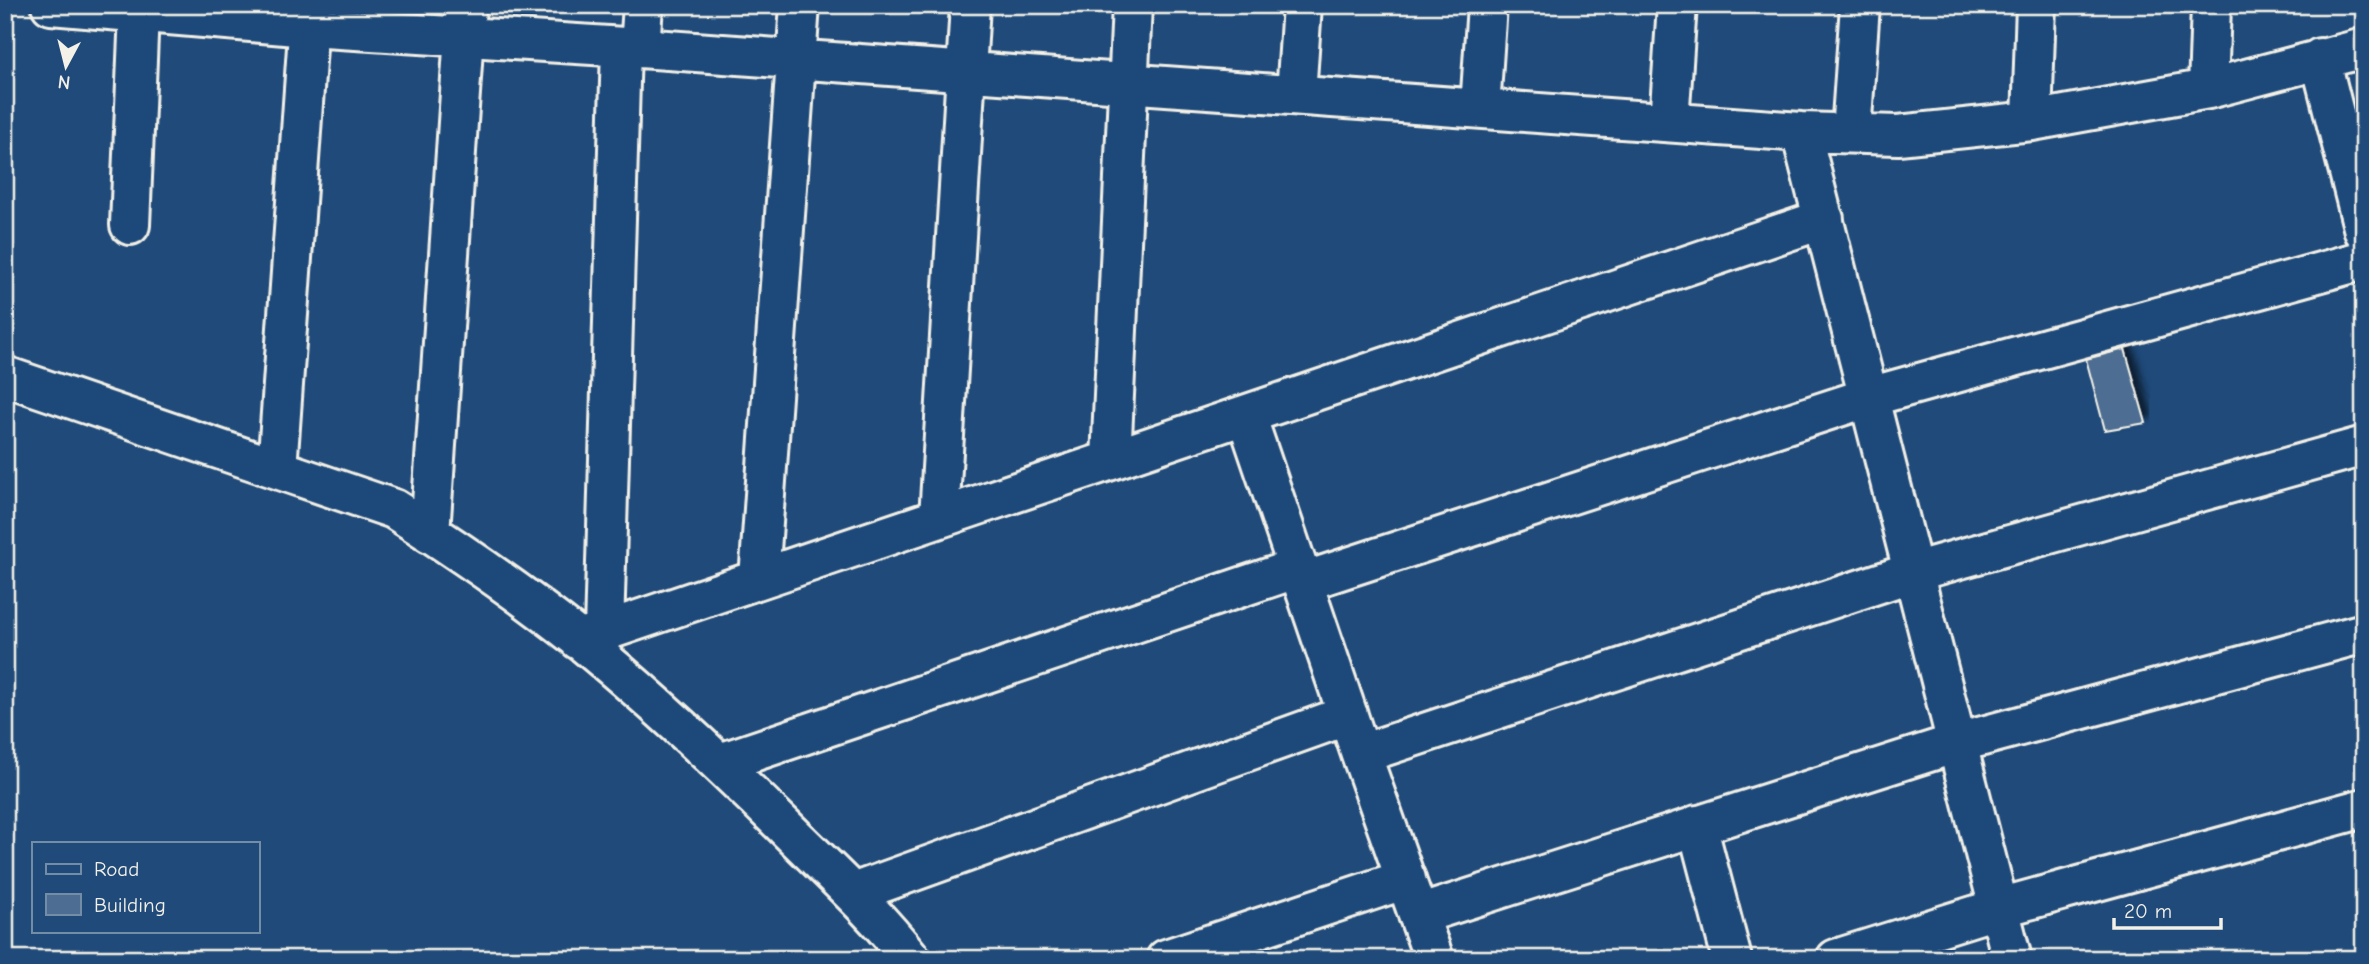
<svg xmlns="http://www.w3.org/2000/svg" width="2369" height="964" viewBox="0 0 2369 964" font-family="'Comic Neue',sans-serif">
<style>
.building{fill:#4d6e92;stroke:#f4f1e8;stroke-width:2;filter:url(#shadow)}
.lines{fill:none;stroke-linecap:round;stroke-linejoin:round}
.street-casing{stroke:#f4f1e8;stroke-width:44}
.street{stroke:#1f4a7a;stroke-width:38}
</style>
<defs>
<filter id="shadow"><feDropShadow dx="6" dy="-6" stdDeviation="3.5" flood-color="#0009"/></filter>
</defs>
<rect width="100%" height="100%" fill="#1f4a7a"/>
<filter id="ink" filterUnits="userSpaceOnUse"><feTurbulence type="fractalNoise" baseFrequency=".0143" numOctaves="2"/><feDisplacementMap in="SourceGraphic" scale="14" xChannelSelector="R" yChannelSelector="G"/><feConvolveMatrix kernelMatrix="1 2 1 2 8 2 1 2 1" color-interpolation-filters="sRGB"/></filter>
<g filter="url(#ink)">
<path class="building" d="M2125,349L2146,423L2105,430L2086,359Z"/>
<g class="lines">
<g class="street-casing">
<path id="street" d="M51,5L308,27L640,48L1801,132L1898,135L2032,121L2208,89L2364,48
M640,48L643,5
M2320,58L2364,231
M2208,89L2211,5
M1296,95L1302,5
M1480,108L1487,5
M2032,121L2036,5
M1669,122L1677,5
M1801,132L2012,959
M1851,133L1860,5
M130,225L139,12
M5,376L394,509C458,550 521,593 580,640C651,698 718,761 783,825C827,869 873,910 911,959
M1246,415L1361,754L1434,959
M1111,460L1132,5
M277,469L310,5
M939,518L970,5
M430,533L466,5
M759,579L800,5
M1303,582L1869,397L2364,260
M604,631L621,47
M579,640L1824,219
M1361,754L1913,572L2364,446
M720,763L1298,568
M1697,825L1732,959
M853,893L1348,715
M1418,915L1957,743L2364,633
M1166,959L1406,879
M1836,959L1999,908L2364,808"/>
</g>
<use href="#street" class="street"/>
</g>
</g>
<rect width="2369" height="964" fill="none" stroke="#1f4a7a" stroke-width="28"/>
<rect x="14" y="14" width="2341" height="936" fill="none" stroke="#f4f1e8" stroke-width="2.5" filter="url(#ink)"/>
<rect x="32" y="842" width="228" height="91" fill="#1f4a7a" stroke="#748da6" stroke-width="2"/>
<rect x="46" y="864" width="35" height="10" fill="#1f4a7a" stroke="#748da6" stroke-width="2"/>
<text x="94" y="876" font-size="21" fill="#f4f1e8">Road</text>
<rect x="46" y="894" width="35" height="21" fill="#4d6e92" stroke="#748da6" stroke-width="2"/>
<text x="94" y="912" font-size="21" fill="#f4f1e8">Building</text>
<g transform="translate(66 66) rotate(187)" stroke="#1f4a7a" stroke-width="5" paint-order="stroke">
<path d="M0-5L12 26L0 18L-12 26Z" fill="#f4f1e8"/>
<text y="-10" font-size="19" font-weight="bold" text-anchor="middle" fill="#f4f1e8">N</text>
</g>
<path d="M2114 918v10h107v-10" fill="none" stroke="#f4f1e8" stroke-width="3.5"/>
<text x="2124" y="918" font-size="21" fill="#f4f1e8" stroke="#1f4a7a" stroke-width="5" paint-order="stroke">20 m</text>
</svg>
